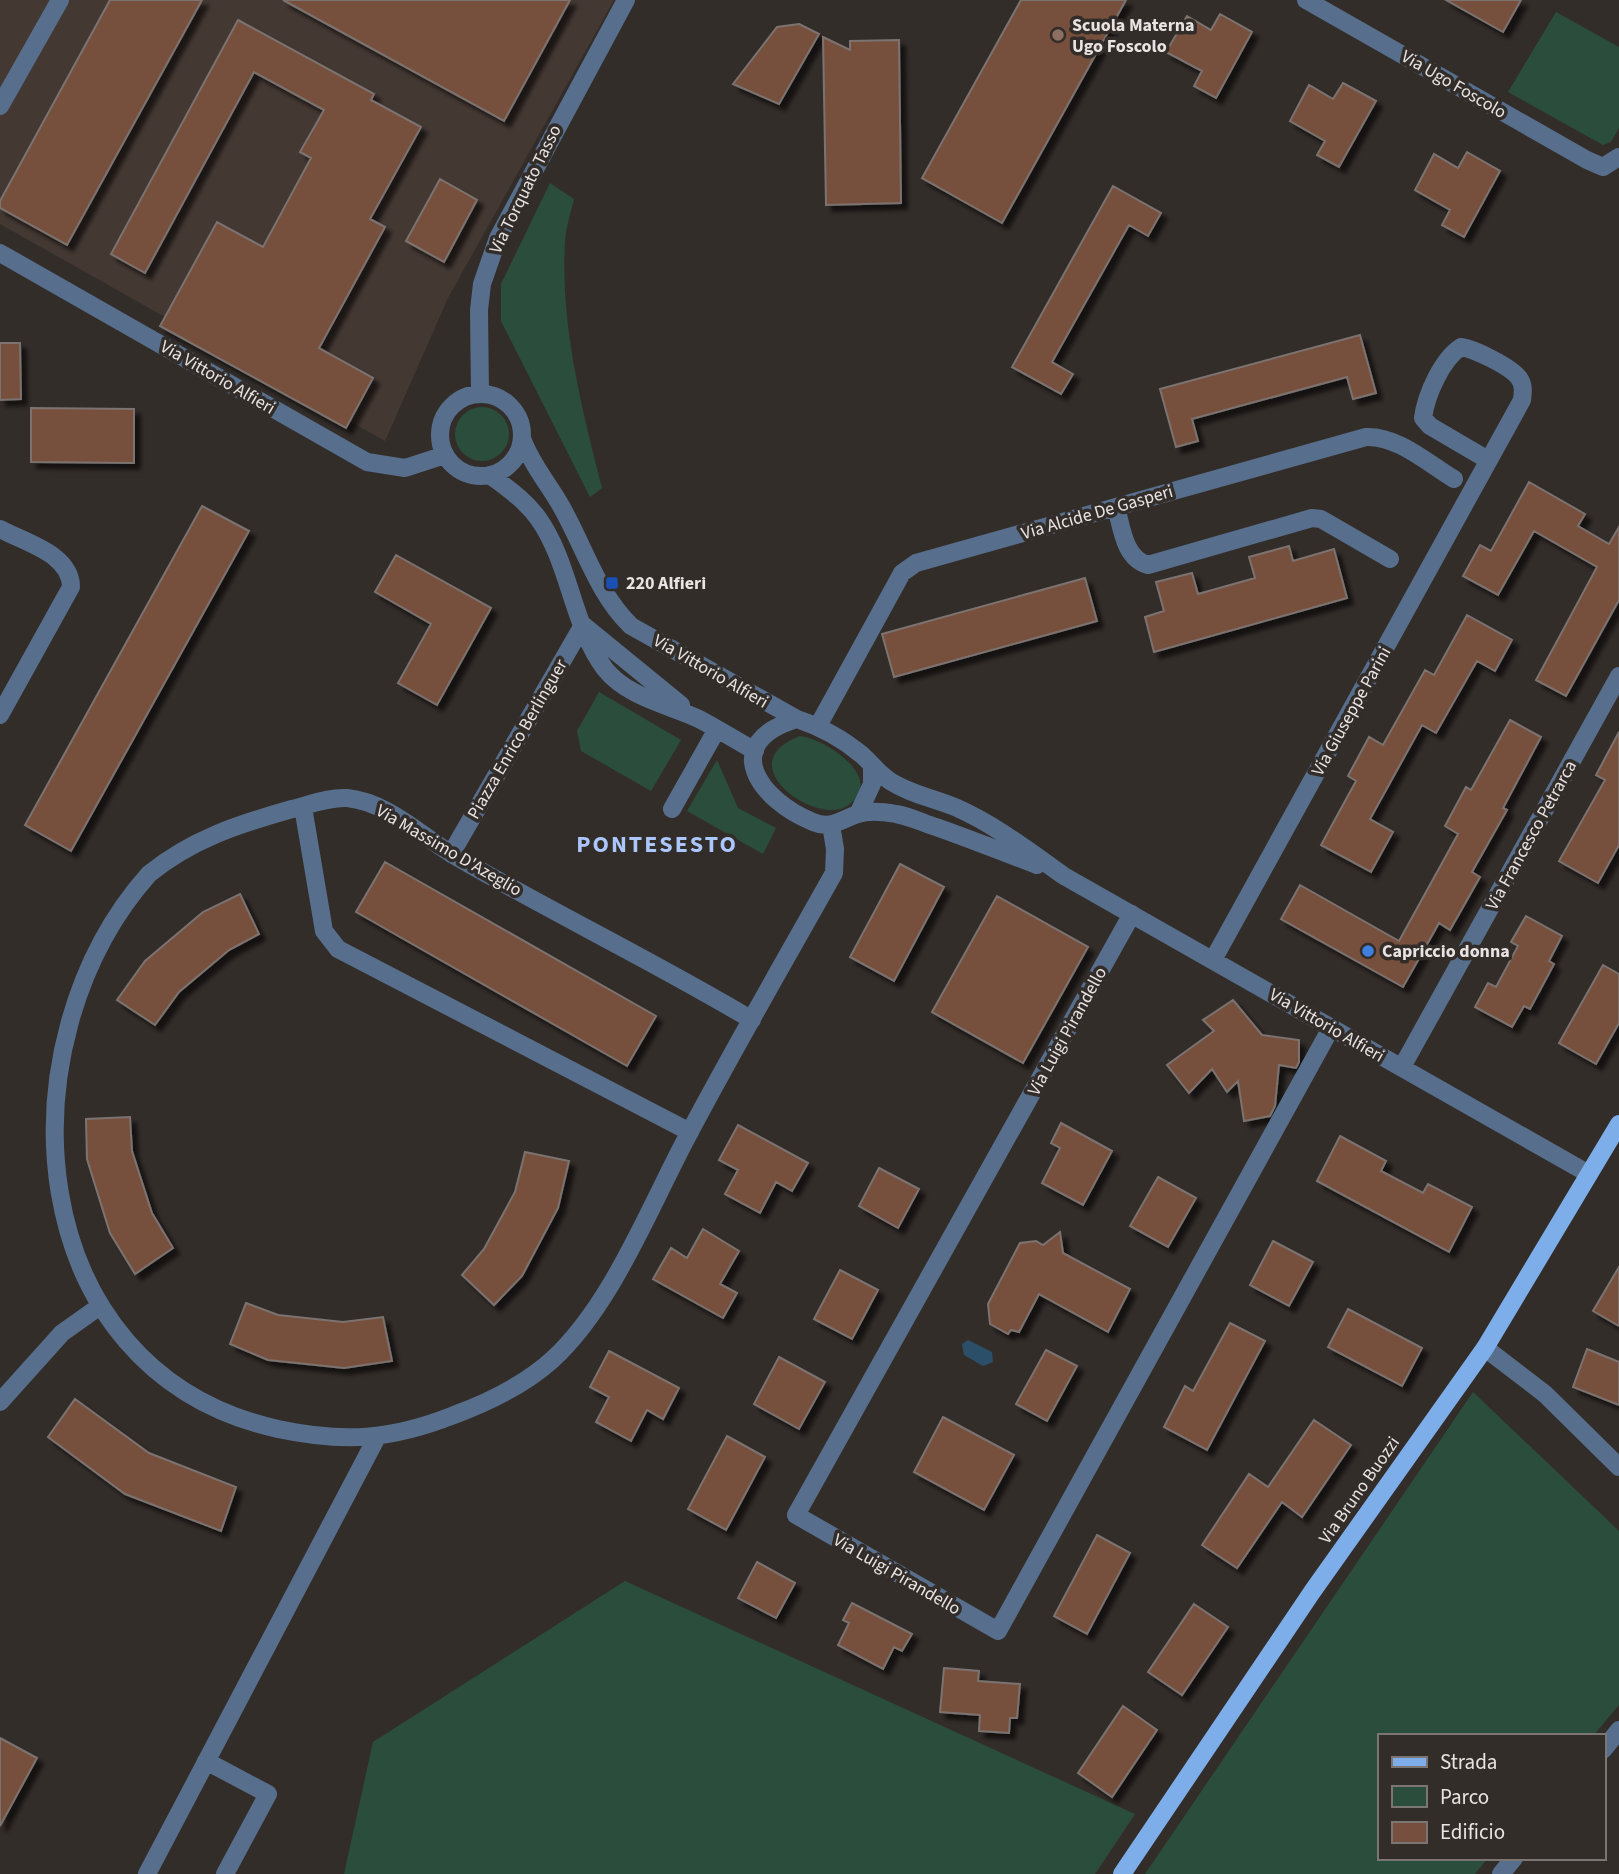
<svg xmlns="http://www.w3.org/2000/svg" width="1619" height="1874" viewBox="0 0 1619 1874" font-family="'Source Sans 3',sans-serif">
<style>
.built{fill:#443833}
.green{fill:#2a4e3b}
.water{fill:#2c4f69}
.building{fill:#774f3e;stroke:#7b7370;stroke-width:2;filter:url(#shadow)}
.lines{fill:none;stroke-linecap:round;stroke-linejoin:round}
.minor{stroke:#576f8c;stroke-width:18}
.major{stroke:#7daeea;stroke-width:18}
.education-dot{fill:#8d6e63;stroke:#332d2a;stroke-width:2.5}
.transit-dot{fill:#1a4fb4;stroke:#332d2a;stroke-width:2.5}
.shop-dot{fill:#3f7fe0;stroke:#332d2a;stroke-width:2.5}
.labels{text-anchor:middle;stroke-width:7;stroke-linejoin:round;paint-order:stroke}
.poi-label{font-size:18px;font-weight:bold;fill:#e8e4e3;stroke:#332d2a;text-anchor:start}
.street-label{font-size:18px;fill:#e8e4e3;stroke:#332d2a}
.district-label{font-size:24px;font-weight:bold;letter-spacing:2px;fill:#abc6fb;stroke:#332d2a}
</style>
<defs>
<filter id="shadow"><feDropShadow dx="6" dy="6" stdDeviation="2" flood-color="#0009"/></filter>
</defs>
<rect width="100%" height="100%" fill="#332d2a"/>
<path class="built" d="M0,0H614L448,298L385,441L0,224Z"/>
<path class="green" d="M1556,12L1619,47V128L1611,142L1603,145L1508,92Z
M550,183L574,199C571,212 566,227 565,241C560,324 582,409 602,488L590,497L501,321V284Z
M455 434a27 27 0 1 1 54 0a27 27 0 1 1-54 0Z
M599,692L681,740L651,791L581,751L577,731Z
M800,736C826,739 888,780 847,806C816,826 727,764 800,736Z
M717,760L738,808L776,828L763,854L687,811Z
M1473,1392L1619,1531V1705L1593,1736H1379V1858H1488L1475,1874H1145Z
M625,1581L1135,1814L1095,1874H344L373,1742Z"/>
<path class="water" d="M968,1340L992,1352L993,1362L983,1366L964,1355L962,1344Z"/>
<path class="building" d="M110,0H202L67,245L0,208V201Z
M283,0H570L504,121Z
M1021,0H1126L1002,223L922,178Z
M1446,0H1521L1503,32Z
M1220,14L1252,32L1216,98L1194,86L1202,71L1166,52L1187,16L1211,30Z
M238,20L374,94L371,100L421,127L370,219L385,227L319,348L373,378L346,428L160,326L217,222L263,247L311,158L300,152L324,110L254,72L145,273L111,254Z
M799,24L819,34L779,104L733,84L777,27Z
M823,37L850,50V41L899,40L901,203L826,205Z
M1343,83L1376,101L1339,167L1317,155L1325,141L1290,121L1309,85L1333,99Z
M1467,152L1500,171L1464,237L1442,225L1450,210L1415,190L1434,154L1458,168Z
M440,179L477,200L444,262L406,241Z
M1113,186L1161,213L1148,236L1129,225L1052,362L1073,374L1061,394L1012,367Z
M1360,335L1376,393L1353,399L1347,377L1192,419L1198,441L1176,447L1160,389Z
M0,343H20L21,399L0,400Z
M31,408L134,409V463L31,462Z
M1529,482L1585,514L1578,526L1609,544L1619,527V600L1566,696L1536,680L1597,567L1534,531L1498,595L1463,576L1480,545L1491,551Z
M202,506L249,531L71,851L25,825Z
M1289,546L1293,561L1334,549L1347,598L1154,652L1145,617L1164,611L1156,582L1192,573L1198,594L1255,578L1249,557Z
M396,555L491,608L437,705L398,683L431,624L375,592Z
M1085,578L1097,621L894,677L882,634Z
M1467,615L1512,640L1495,671L1477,661L1436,733L1422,725L1370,819L1393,832L1371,872L1321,845L1356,781L1348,776L1369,737L1383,745L1425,670L1434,675Z
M1510,720L1541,737L1503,808L1507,810L1472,872L1480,877L1450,930L1439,923L1403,987L1281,919L1300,885L1399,941L1458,834L1445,826L1466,787L1471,790Z
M1619,732V845L1598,883L1559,861L1605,780L1596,775Z
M385,862L656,1016L627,1066L356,912Z
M900,864L944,887L894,981L850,957Z
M240,894L259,934L229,950L179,992L155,1025L117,1000L145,961L203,912Z
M997,896L1088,947L1023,1063L932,1012Z
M1526,916L1562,936L1549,961L1554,964L1530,1009L1524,1006L1512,1027L1475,1007L1488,983L1496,987L1518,946L1511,942Z
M1603,965L1619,974V1023L1596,1064L1559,1043Z
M1233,1000L1262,1035L1299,1040V1062L1296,1068L1279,1065L1275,1106L1270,1116L1244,1121L1238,1081L1227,1092L1212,1069L1189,1093L1167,1065L1214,1031L1203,1020Z
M130,1117L132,1151L152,1213L173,1248L135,1274L110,1233L87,1159L86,1119Z
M1061,1123L1112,1151L1083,1205L1042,1183L1060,1148L1051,1143Z
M738,1125L808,1163L792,1191L776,1182L760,1213L725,1194L738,1170L719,1160Z
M1340,1136L1386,1161L1381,1171L1423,1193L1428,1184L1472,1207L1449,1252L1317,1181Z
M525,1152L569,1161L558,1208L522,1276L494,1305L462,1275L484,1249L515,1192Z
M879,1168L919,1189L898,1228L859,1206Z
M1158,1177L1196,1198L1168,1247L1130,1226Z
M703,1229L739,1251L720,1284L737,1293L723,1318L653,1279L671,1248L687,1258Z
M1060,1232L1063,1253L1130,1289L1108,1332L1039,1294L1019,1332L1011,1330L1008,1334L990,1324L988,1304L1020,1243L1036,1241L1043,1245Z
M1273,1241L1313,1262L1289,1306L1250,1285Z
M1619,1267V1326L1593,1311Z
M840,1270L878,1290L852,1339L814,1319Z
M246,1303L278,1315L343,1322L383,1317L392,1361L344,1368L268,1360L230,1344Z
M1348,1309L1422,1348L1402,1386L1328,1347Z
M1230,1323L1265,1341L1207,1450L1164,1427L1185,1386L1193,1391Z
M1587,1349L1619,1362V1405L1573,1387Z
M1046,1350L1077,1366L1047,1421L1016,1404Z
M609,1351L679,1388L663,1419L647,1410L631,1441L596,1422L609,1397L590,1387Z
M779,1357L825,1382L799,1429L754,1404Z
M75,1399L149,1453L236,1487L221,1531L125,1494L48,1437Z
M943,1417L1014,1455L984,1510L914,1472Z
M1314,1420L1351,1445L1302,1517L1282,1502L1237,1568L1202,1545L1249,1474L1268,1487Z
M727,1436L765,1457L726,1530L688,1509Z
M1097,1535L1130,1553L1087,1634L1054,1616Z
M757,1562L795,1583L776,1618L738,1598Z
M852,1603L912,1634L902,1651L894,1647L883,1669L838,1645L849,1623L843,1620Z
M1194,1604L1228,1627L1182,1695L1148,1672Z
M944,1668L979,1671L978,1681L1020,1684L1017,1718H1010L1009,1733L979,1731L980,1715L940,1712Z
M1123,1706L1157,1730L1112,1797L1078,1773Z
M0,1738L37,1758L0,1826Z"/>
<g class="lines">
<path class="minor" d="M1306,0L1587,160L1603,167L1619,157
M0,106L60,0
M0,253L367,462L405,468L445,455
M480,394L479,310L482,284L498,238L626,0
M440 435a41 41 0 1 1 82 0a41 41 0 1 1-82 0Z
M523,441C532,465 548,483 561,506C584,546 597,593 631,626L797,719C821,727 843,739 862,755C872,764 878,773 890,781C910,794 933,798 955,807C994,824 1029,851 1064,876L1589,1174
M490,475C507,488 525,500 538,518C570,563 572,625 605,669C627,697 669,705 699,719C718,729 737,741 755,751
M1116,507C1122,528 1124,558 1148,565L1312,518L1321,519L1390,559
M0,529C26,543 71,554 71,587L0,715
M583,625L681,705
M797,719C718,743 759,800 813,822C831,830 842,819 858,814C869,810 885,812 896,814C909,816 923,823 936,827C970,839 1003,852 1037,865
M818,726L902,573L916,563L1366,437C1398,436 1426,462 1454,479
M303,807L324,931L338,949L690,1132
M672,809L717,729
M858,814L872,784V768
M451,854L583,625
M1132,914L796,1515L998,1631L1331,1028
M1213,960L1522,400C1523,392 1524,385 1519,378C1511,367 1475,349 1461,347C1442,359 1426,395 1423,418L1430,426L1488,460
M752,1020C655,962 553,913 455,856C421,836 388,802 347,798C328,797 309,805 292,809C239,824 192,839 149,874C0,1041 17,1371 278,1429C344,1443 391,1440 454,1415C489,1402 523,1386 552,1360C611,1306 648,1211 686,1139C733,1050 784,962 834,873L835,849L831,825
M1402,1067L1619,676
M1485,1348L1545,1394L1619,1467
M0,1402L62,1333L93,1311
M1603,1750L1619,1730
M206,1761L268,1794L225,1874
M147,1874L377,1437
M1501,1874L1514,1858"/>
<path class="major" d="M1122,1874L1312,1592L1485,1348L1619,1124"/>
</g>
<circle class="education-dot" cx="1058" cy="35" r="7"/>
<rect class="transit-dot" x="605" y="576" width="14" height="14" rx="3.5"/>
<circle class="shop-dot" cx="1368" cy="951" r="7"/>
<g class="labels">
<g class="poi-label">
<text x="1072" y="31">Scuola Materna<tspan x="1072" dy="21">Ugo Foscolo</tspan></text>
<text x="626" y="589">220 Alfieri</text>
<text x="1382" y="957">Capriccio donna</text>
</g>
<g class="street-label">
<text transform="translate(1454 84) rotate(30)" y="6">Via Ugo Foscolo</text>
<text transform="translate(525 189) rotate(-64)" y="6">Via Torquato Tasso</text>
<text transform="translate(218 377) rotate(30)" y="6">Via Vittorio Alfieri</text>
<text transform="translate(1097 512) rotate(-16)" y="6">Via Alcide De Gasperi</text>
<text transform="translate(711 671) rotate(30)" y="6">Via Vittorio Alfieri</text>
<text transform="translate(1351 711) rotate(-61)" y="6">Via Giuseppe Parini</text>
<text transform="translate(517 739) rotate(-60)" y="6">Piazza Enrico Berlinguer</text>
<text transform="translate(1531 835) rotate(-61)" y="6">Via Francesco Petrarca</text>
<text transform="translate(449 850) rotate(30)" y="6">Via Massimo D'Azeglio</text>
<text transform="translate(1327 1025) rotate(30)" y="6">Via Vittorio Alfieri</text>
<text transform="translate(1067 1031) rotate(-61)" y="6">Via Luigi Pirandello</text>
<text transform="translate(1359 1490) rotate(-55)" y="6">Via Bruno Buozzi</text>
<text transform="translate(897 1574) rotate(30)" y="6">Via Luigi Pirandello</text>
</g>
<g class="district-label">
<text x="657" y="852">PONTESESTO</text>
</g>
</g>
<rect x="1378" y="1734" width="228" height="126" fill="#332d2a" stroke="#7b7674" stroke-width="2"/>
<rect x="1392" y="1757" width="35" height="10" fill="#7daeea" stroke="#7b7674" stroke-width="2"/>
<text x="1440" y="1769" font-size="21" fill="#e8e4e3">Strada</text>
<rect x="1392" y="1786" width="35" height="21" fill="#2a4e3b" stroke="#7b7674" stroke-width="2"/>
<text x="1440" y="1804" font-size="21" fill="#e8e4e3">Parco</text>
<rect x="1392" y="1822" width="35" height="21" fill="#774f3e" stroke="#7b7674" stroke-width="2"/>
<text x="1440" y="1839" font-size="21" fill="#e8e4e3">Edificio</text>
</svg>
